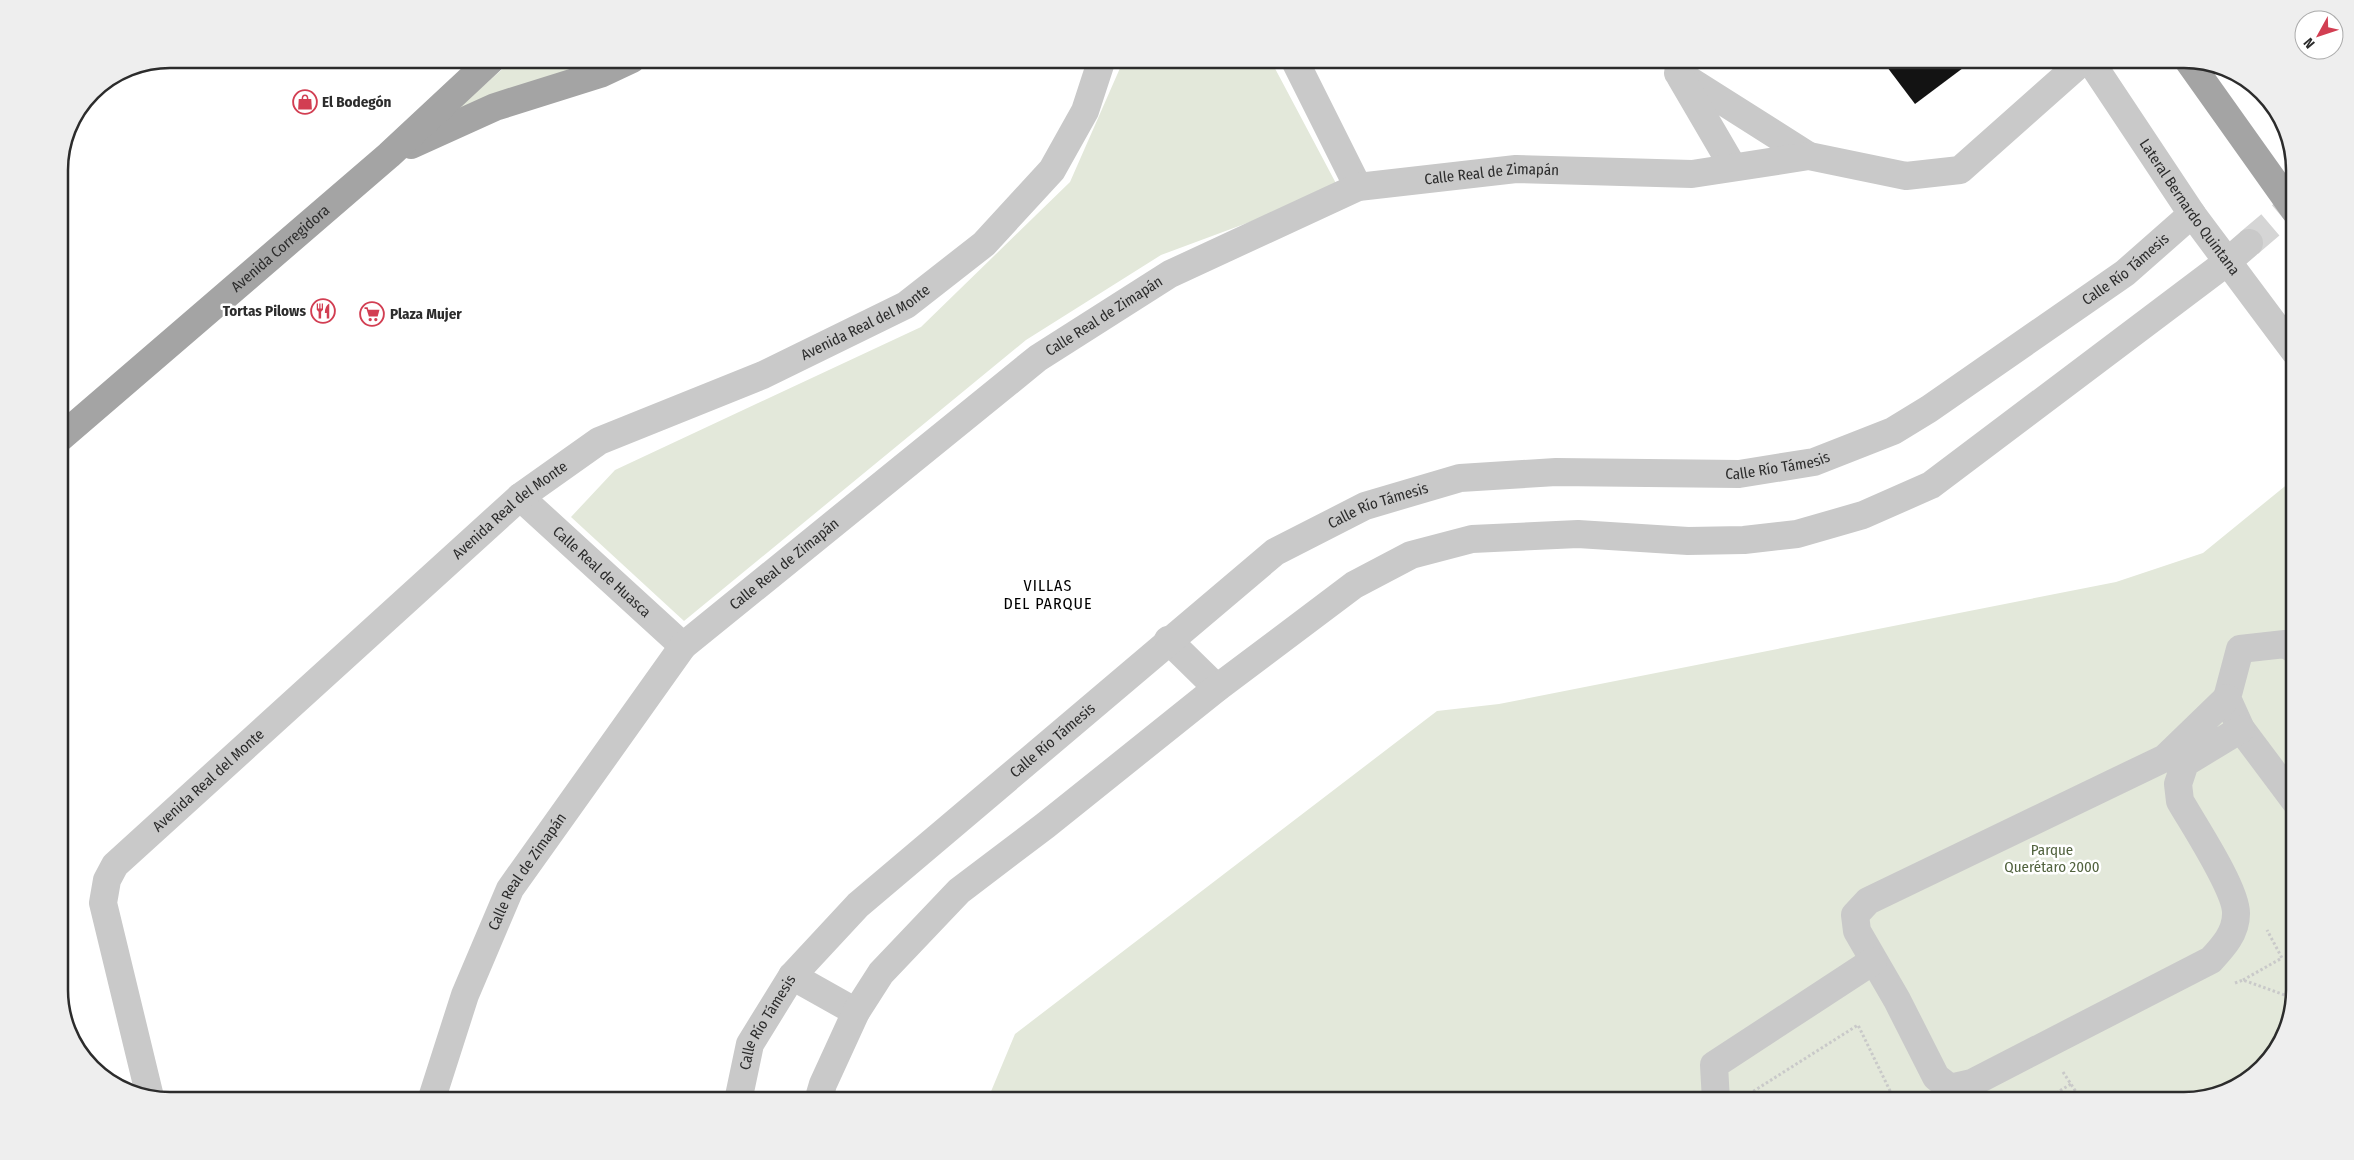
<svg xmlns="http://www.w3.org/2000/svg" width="2354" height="1160" viewBox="0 0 2354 1160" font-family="'Fira Sans Condensed',sans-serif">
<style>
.green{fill:#e3e8da}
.building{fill:#131313}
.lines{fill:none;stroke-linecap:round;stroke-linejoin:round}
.minor-tunnel{stroke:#d5d5d5;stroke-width:28;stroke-dasharray:28 14;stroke-linecap:butt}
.path{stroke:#c9c9c9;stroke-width:3;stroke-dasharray:2.5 2.5;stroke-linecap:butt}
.minor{stroke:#c9c9c9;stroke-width:28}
.major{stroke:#a4a4a4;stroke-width:28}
.labels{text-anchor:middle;stroke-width:5;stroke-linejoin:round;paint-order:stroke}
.poi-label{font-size:15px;font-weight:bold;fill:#2c2c2c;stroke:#fff;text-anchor:start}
.street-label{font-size:15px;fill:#2c2c2c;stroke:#fff}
.park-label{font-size:15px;fill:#51623e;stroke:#fff}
.neighbourhood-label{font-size:16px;letter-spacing:1px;fill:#000;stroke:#fff}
.rim{fill:none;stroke:#2c2c2c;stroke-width:2.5}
</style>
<rect width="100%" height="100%" fill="#fff"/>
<path class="green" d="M514,59H615L441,123Z
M1124,59H1270L1339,189L1161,255L1026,340L684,621L571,517L615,470L921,327L1070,182Z
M2295,478V990L2284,1039L2246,1083L2184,1101H987L1015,1034L1437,711L1499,704L2116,582L2203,553Z"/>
<path class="building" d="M1881,59H1975L1915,104Z"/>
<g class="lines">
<path class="minor-tunnel" d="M2249,243L2295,204"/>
<path class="path" d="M2243,980L2282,958L2267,930
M2235,983L2243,980L2293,998
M2063,1072L2082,1101
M1749,1094L1858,1025L1895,1101
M2043,1101L2071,1084"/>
<g class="minor">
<path d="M1294,59L1358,187"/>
<path id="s1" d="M2089,59L2192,214L2295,352"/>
<path d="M1678,73L1809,156"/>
<path d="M1681,78L1733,167"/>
<path id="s2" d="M520,497L683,646"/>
<path d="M1168,640L1217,688"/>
<path d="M2295,650L2285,644L2240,649L2227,698L2241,729L2295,801"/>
<path d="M2227,698L2165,758L1868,901L1855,915L1857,931L1897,1000L1936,1077L1950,1088L1972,1083L2211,960C2223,947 2236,933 2236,914C2237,890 2193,824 2180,801L2178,784L2185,763L2241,729"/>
<path d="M792,976L856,1012"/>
<path id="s3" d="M150,1097L103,903L107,880L115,865L520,497L599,441L763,375L906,305L984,244L1052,170L1085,111L1102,59"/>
<path id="s4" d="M431,1101L465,995L510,889L683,646L1038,358L1170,274L1358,187L1516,169L1692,174L1809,156L1906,176L1960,170L2085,59"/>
<path id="s5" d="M738,1101L750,1044L792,976L858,905L1275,552L1365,506L1460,478L1556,472L1739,474L1814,462L1893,431L1929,409L2125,273L2192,214"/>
<path d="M818,1101L823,1084L856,1012L881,973L959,891L1046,825L1217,688L1354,585L1411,555L1472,539L1578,534L1688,541L1744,540L1797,534L1863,515L1931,485L2227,262L2249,243"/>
<path d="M1716,1101L1714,1065L1873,961"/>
</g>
<g class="major">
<path d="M2187,59L2295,211"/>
<path d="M411,145L495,107L600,74L632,59"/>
<path id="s6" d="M59,439L389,155L492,59"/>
</g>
</g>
<defs>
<g id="shop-ring" transform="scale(1.25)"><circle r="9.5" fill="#fff" stroke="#d23e52" stroke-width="1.5"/><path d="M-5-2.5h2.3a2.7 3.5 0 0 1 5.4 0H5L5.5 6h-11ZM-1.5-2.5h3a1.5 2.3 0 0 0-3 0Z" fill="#d23e52"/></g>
<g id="restaurant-ring" transform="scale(1.25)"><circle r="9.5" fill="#fff" stroke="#d23e52" stroke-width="1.5"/><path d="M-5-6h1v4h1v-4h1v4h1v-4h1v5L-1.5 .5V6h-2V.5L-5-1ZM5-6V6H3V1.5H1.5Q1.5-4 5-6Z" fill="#d23e52"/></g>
<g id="supermarket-ring" transform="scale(1.25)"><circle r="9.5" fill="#fff" stroke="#d23e52" stroke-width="1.5"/><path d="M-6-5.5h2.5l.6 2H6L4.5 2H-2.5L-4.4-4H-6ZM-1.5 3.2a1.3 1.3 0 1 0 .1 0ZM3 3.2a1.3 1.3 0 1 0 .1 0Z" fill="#d23e52"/></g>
</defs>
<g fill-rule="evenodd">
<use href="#shop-ring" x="305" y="102"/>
<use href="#restaurant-ring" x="323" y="311"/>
<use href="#supermarket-ring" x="372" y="314"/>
</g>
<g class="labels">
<g class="poi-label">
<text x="322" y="107">El Bodegón</text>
<text x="306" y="316" text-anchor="end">Tortas Pilows</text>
<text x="390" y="319">Plaza Mujer</text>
</g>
<g class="street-label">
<text dy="5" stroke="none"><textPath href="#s4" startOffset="1480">Calle Real de Zimapán</textPath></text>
<text dy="5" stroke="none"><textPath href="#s1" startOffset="179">Lateral Bernardo Quintana</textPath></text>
<text dy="5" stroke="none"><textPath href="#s6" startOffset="292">Avenida Corregidora</textPath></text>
<text dy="5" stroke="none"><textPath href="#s5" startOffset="1705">Calle Río Támesis</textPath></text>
<text dy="5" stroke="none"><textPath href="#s4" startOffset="1060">Calle Real de Zimapán</textPath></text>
<text dy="5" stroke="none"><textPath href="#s3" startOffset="1176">Avenida Real del Monte</textPath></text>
<text dy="5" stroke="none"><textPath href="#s5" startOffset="1300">Calle Río Támesis</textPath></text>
<text dy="5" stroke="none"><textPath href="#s5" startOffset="895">Calle Río Támesis</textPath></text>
<text dy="5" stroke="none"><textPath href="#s3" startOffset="771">Avenida Real del Monte</textPath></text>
<text dy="5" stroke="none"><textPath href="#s4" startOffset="655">Calle Real de Zimapán</textPath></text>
<text dy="5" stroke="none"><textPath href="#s2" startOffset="111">Calle Real de Huasca</textPath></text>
<text dy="5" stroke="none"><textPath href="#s5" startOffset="490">Calle Río Támesis</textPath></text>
<text dy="5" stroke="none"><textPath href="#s3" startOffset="366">Avenida Real del Monte</textPath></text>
<text dy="5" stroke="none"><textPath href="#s4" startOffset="250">Calle Real de Zimapán</textPath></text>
<text dy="5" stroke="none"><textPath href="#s5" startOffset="85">Calle Río Támesis</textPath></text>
</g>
<g class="park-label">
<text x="2052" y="855">Parque<tspan x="2052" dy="17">Querétaro 2000</tspan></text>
</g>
<g class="neighbourhood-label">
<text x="1048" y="591">VILLAS<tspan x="1048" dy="18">DEL PARQUE</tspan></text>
</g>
</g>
<path d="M0 0H2354V1160H0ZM170 68H2184A102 102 0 0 1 2286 170V990A102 102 0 0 1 2184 1092H170A102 102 0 0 1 68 990V170A102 102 0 0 1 170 68Z" fill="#eee" fill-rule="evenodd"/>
<path class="rim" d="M170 68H2184A102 102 0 0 1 2286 170V990A102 102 0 0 1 2184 1092H170A102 102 0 0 1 68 990V170A102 102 0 0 1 170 68Z"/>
<g transform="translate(2319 35) rotate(230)"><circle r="24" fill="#ffffff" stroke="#ababab"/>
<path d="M0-4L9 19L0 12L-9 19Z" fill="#d23e52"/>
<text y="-8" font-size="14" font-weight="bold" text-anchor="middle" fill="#2c2c2c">N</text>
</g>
</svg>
